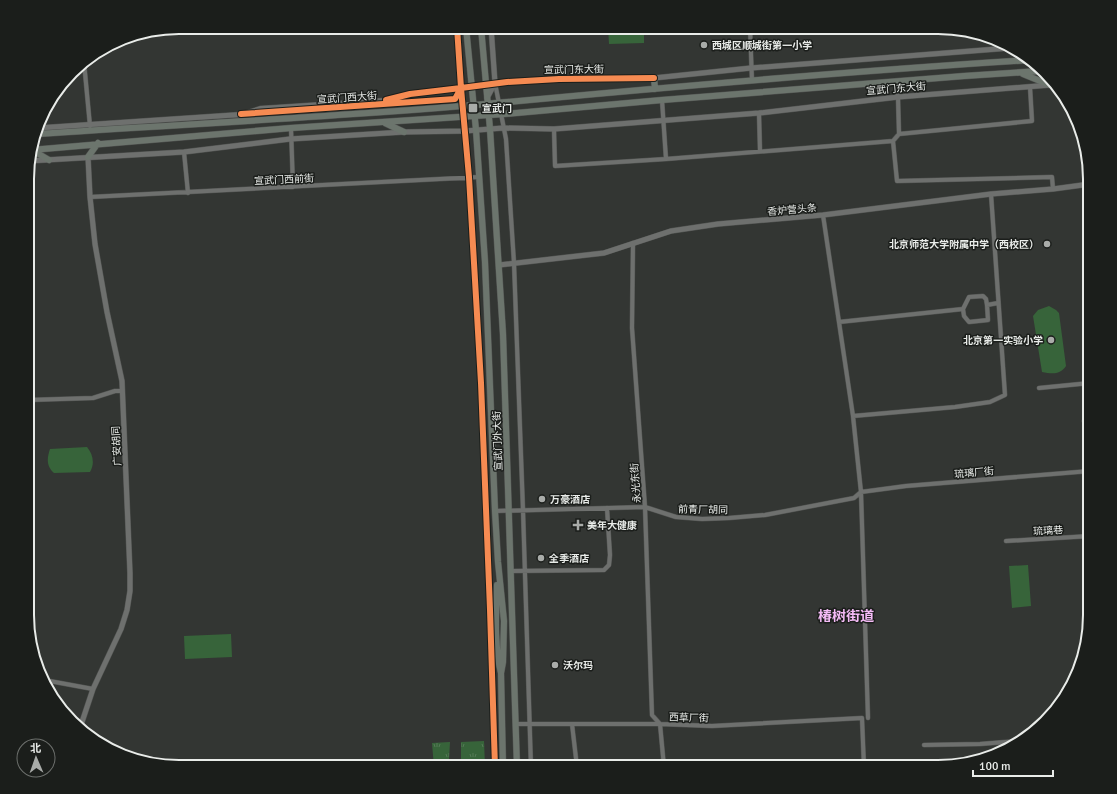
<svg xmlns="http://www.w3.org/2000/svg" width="1117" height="794" viewBox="0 0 1117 794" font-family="Signika,'Noto Sans SC',sans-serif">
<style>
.park{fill:url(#park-tufts)}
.pitch{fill:#37643a}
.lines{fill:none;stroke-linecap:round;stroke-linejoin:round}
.minor-casing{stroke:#515351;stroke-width:5}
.tertiary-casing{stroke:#515351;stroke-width:6}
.primary-casing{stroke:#515351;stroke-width:7}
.minor{stroke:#6e706e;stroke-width:4}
.tertiary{stroke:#6e706e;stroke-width:5}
.primary{stroke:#6c756d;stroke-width:6}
.cycleway-casing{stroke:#1b1e1b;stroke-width:8}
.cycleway{stroke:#f68b52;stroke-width:6}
.poi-dot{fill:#a9aca9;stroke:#1b1e1b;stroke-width:1.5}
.labels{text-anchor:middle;stroke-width:3;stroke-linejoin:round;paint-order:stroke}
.poi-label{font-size:10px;font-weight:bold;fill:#e9ece9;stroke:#1b1e1b;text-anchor:start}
.street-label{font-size:10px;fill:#e9ece9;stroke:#1b1e1b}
.district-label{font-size:14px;font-weight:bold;fill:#f4bbf6;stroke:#1b1e1b}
.rim{fill:none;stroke:#e9ece9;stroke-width:2}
</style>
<defs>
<pattern id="park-tufts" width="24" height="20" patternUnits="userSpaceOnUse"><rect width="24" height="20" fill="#37643a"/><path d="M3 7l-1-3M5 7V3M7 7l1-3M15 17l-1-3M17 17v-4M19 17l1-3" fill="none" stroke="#547a56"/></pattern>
</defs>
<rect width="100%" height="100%" fill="#333633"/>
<path class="park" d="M484,741L485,767H461V742Z
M450,742L449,759H443L444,767H434L432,743Z"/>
<path class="pitch" d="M608,27H644V43L609,44Z
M673,27H717L708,31L679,32Z
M1049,306L1056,310L1059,313L1066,366C1060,375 1052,374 1042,372L1033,316L1038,310Z
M87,447C93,454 95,464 90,472L54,473C46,466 47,458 50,449Z
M1028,565L1031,606L1012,608L1009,566Z
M231,634L232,657L185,659L184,636Z"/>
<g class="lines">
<g class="minor-casing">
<path id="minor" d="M750,27L752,81
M84,62L90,126
M895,82L898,97L899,134
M495,83L506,139L514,263L523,510L531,767
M662,100L666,159
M245,113L261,108L385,100L410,94L461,88
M759,113L760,151
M291,128L293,187
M554,129L555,166L666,159L893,141L899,134L1032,121L1030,87
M465,131L469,177L481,383L490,610L495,767
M893,141L897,181L1052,177L1053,189
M184,152L188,193
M90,197L479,177
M28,201L32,198L29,161
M823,215L853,416L955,407L990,402L1005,395L991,194
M633,243L632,328L645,507L652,715L660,724L664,767
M963,309L964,316L969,322L988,320L987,305
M839,322L963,309L969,297L983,296L986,299L987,305L998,303
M1039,388L1090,383
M28,400L93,398L115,391H122
M853,416L861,492L868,718
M1084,421H1090
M495,511L645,507L676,517L702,519L729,518L765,515L854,498L861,492L906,486L1090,471
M1006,541L1090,536
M512,571L604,570L609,565L610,555L607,508
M44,680L93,689
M516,724H660L712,726L862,718L864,767
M572,724L577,767
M924,745L980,744L1018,741"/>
</g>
<g class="tertiary-casing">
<path id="tertiary" d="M457,27L465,131
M487,98L495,83L491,27
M455,99L461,88L507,82L559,79L654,78L751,68L1010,48
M38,128L326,109L455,99
M28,161L184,152L290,139L404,132L465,131L503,128L554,129L759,113L898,97L1050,85
M499,265L604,253L671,231L718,224L823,215L991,194L1053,189L1090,184
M80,728L93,689L121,629L127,610L130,591V573L122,381L107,312L95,244L90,197L88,157"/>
</g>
<g class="primary-casing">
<path id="primary" d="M466,27L476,130L485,262L495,511L498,562L504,621L503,662L501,673
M481,27L490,129L503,334L517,767
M1023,74L1050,85
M654,78L655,89
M385,123L404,132
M36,134C186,124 336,117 486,104C668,87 850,71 1031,60
M31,150L291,128L504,114L662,100L964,76L1041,71
M32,150L49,160
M88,157L98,143
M497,585C496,615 494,644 501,673L503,767"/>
</g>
<use href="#minor" class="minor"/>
<use href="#tertiary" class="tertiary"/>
<use href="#primary" class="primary"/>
<g class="cycleway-casing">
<path id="cycleway" d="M457,27L461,88L469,177L481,383L490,610L495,767
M386,100L410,94L461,88
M241,114L455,99L461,88L507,82L559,79L654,78"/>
</g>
<use href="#cycleway" class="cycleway"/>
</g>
<g class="poi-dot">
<circle cx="704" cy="45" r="4"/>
<rect x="468" y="103" width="10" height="10" rx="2"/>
<circle cx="1047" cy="244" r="4"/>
<circle cx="1051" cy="340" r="4"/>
<circle cx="542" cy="499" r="4"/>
<path d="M576 519h4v4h4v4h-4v4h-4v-4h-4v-4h4z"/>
<circle cx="541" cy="558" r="4"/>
<circle cx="555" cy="665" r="4"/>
</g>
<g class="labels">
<g class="poi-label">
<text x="712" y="49">西城区顺城街第一小学</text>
<text x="482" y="112">宣武门</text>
<text x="1039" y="248" text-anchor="end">北京师范大学附属中学（西校区）</text>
<text x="1043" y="344" text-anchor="end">北京第一实验小学</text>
<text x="550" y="503">万豪酒店</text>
<text x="587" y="529">美年大健康</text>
<text x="549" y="562">全季酒店</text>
<text x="563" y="669">沃尔玛</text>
</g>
<g class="street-label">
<text transform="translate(574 69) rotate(-1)" y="4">宣武门东大街</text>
<text transform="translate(896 88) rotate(-5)" y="4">宣武门东大街</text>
<text transform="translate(347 97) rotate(-4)" y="4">宣武门西大街</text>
<text transform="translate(284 179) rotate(-3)" y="4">宣武门西前街</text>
<text transform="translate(792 209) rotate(-5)" y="4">香炉营头条</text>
<text transform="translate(497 441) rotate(-92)" y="4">宣武门外大街</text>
<text transform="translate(116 446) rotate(-93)" y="4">广安胡同</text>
<text transform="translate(974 472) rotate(-5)" y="4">琉璃厂街</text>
<text transform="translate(635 483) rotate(-94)" y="4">永光东街</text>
<text transform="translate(703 509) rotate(1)" y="4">前青厂胡同</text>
<text transform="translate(1048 530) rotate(-3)" y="4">琉璃巷</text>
<text transform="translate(689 717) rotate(2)" y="4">西草厂街</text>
</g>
<g class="district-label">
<text x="846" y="621">椿树街道</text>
</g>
</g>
<path d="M0 0H1117V794H0ZM179 34H938A145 145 0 0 1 1083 179V615A145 145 0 0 1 938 760H179A145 145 0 0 1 34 615V179A145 145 0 0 1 179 34Z" fill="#1b1e1b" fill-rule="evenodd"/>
<path class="rim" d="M179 34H938A145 145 0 0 1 1083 179V615A145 145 0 0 1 938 760H179A145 145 0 0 1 34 615V179A145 145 0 0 1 179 34Z"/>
<g transform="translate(36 758) rotate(358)"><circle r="19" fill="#1b1e1b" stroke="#6d706d"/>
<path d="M0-3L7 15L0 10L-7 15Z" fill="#a9aca9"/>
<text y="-6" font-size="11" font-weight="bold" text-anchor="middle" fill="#e9ece9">北</text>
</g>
<path d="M973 770v6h80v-6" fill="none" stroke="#e9ece9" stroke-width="2"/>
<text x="979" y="770" font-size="12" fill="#e9ece9" stroke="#1b1e1b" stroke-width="3" paint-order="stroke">100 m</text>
</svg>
